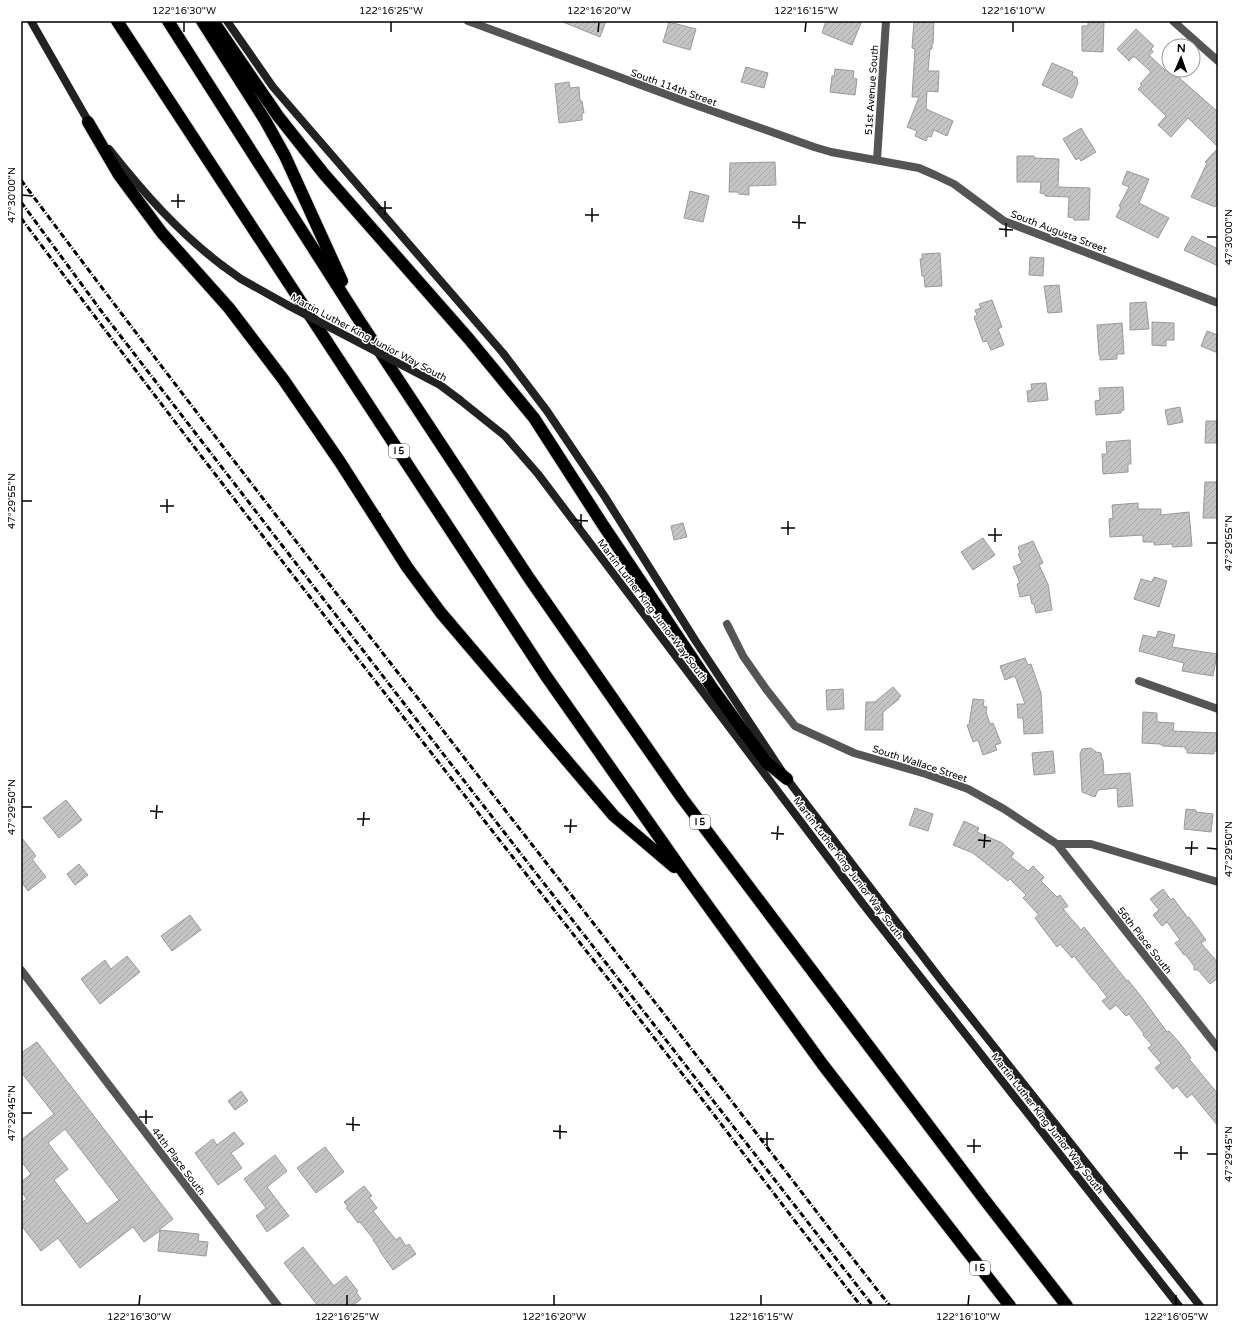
<svg xmlns="http://www.w3.org/2000/svg" width="1239" height="1327" viewBox="0 0 1239 1327" font-family="'Varela Round',sans-serif">
<style>
.building{fill:url(#building-hatch);stroke:#999;fill-rule:evenodd}
.lines{fill:none;stroke-linecap:round;stroke-linejoin:round}
.motorway-casing{stroke:#dbdbdb;stroke-width:14}
.minor{stroke:#555;stroke-width:8}
.tertiary{stroke:#555;stroke-width:8}
.secondary{stroke:#222;stroke-width:8}
.motorway{stroke:#000;stroke-width:12}
.rail{stroke:#000;stroke-width:3;stroke-dasharray:6 2 1 2;stroke-linecap:butt}
.secondary-bridge{stroke:#222;stroke-width:8}
.ticks{fill:none;stroke:#000;stroke-width:1.5}
.labels{text-anchor:middle;stroke-width:3;stroke-linejoin:round;paint-order:stroke}
.shield{fill:#fff;stroke:#4c4c4c;stroke-width:1}
.shield-label{font-size:9px;font-weight:bold;fill:#000}
.street-label{font-size:10px;fill:#000;stroke:#fff}
.neatline{fill:none;stroke:#000;stroke-width:1.5}
.ticks-label{font-size:10px;text-anchor:middle;fill:#000}
</style>
<defs>
<pattern id="building-hatch" width="6" height="6" patternUnits="userSpaceOnUse"><rect width="6" height="6" fill="#c4c4c4"/><path d="M-1 1l2-2M0 6l6-6M5 7l2-2" fill="none" stroke="#a7a7a7"/></pattern>
</defs>
<rect width="100%" height="100%" fill="#fff"/>
<path class="building" d="M564,21H606L600,37L563,22Z
M826,21H855L861,23L852,45L822,33Z
M914,21H934L933,44H932V49H930L928,71H939L938,92L927,91L926,109L953,121L947,136L934,130L931,137L928,136L926,141L915,136L917,131L907,127L919,97H912L915,49L912,48Z
M1088,21H1104L1103,52L1082,51V26H1088Z
M669,22L696,29L690,50L663,42Z
M1136,29L1154,46L1151,49L1153,52L1149,55L1166,71L1168,68L1218,112V147L1188,118L1171,137L1158,125L1166,116L1138,89L1142,85L1140,84L1151,72L1135,57H1133L1129,61L1117,49Z
M1052,63L1073,72L1072,75L1077,78L1078,83L1072,98L1042,85Z
M746,67L768,73L764,88L741,82Z
M835,69L854,71L853,78L857,79L855,95L830,92L832,76H834Z
M569,82L570,88L579,87L580,101H582L584,113H582V120L559,123L555,84Z
M1081,128L1096,152L1081,161L1079,158L1076,160L1063,139Z
M1218,148V201L1215,207L1191,197L1207,163L1205,162Z
M1017,156H1034V158L1059,159L1058,187L1090,188L1089,220H1074V218L1068,217L1069,197L1045,196V194L1040,193L1041,182H1017Z
M775,162L776,185L749,186V195L739,194L738,192H729L730,163Z
M1127,171L1149,179L1139,203L1169,218L1158,238L1116,217L1121,207L1119,206L1129,187L1122,184Z
M690,191L709,196L703,222L684,218Z
M1192,236L1218,249V266L1184,250Z
M940,253L942,286L925,287L924,276H922L920,259H922V254Z
M1030,257L1044,258L1043,276L1029,275Z
M1059,285L1062,312L1048,313L1044,286Z
M992,300L1002,327L998,329L1004,345L991,350L987,341L983,342L974,317L977,315L975,310L981,308L979,304Z
M1146,302L1149,329L1130,330V303Z
M1152,322L1174,323V340H1166V346L1152,345Z
M1122,323L1124,354H1117V359L1100,360V355H1099L1097,325Z
M1207,331L1218,335V353L1201,346Z
M1046,383L1048,400L1028,402L1027,391L1032,390L1031,384Z
M1123,387L1124,410L1121,411V413L1096,415L1095,401L1100,400L1099,388Z
M1180,407L1183,422L1168,425L1165,410Z
M1206,421H1218V443H1205Z
M1130,440L1131,464H1128V472L1103,474L1102,454H1107L1106,442Z
M1205,482H1218V518H1203Z
M1138,503V509H1161V515L1189,512L1192,546L1173,547L1172,544L1154,545V542H1143V535L1110,537L1109,519L1113,518L1112,505Z
M683,523L687,537L674,540L671,526Z
M983,538L995,555L973,570L961,552Z
M1033,541L1043,563L1039,565L1048,584L1052,610L1036,613L1034,604H1032L1030,595L1020,597L1017,584L1020,583L1013,567L1022,563L1018,554L1020,553L1018,547Z
M1154,577L1167,581L1159,607L1134,599L1141,579L1152,582Z
M1158,631L1175,635L1172,647L1217,654L1213,676L1182,671L1184,663L1139,651L1143,635L1156,638Z
M1025,658L1028,665L1031,664L1041,693L1043,733L1024,734L1023,718H1018L1017,704H1025L1015,676L1005,680L1000,666Z
M893,687L901,696L898,698L899,699L883,712V730H865L866,702H875Z
M843,689L844,709L827,710L826,690Z
M973,699L984,700L983,706L987,707L986,712L990,724L993,723L1001,743L995,745L997,750L983,755L978,740L973,742L967,725H969Z
M1143,712L1157,713V722L1174,723L1173,731L1218,733L1217,751H1214V754L1187,753V749H1185V747L1163,746L1160,744L1142,743Z
M1091,748L1096,752L1101,753L1102,759L1103,760L1104,775L1130,773L1133,806L1118,807L1117,788L1098,790L1095,797L1082,792L1080,754L1082,749Z
M1053,751L1055,773L1034,775L1032,753Z
M66,800L82,820L59,838L43,818Z
M915,808L933,814L928,831L909,825Z
M1186,809L1196,810V812L1213,814L1211,832L1184,829Z
M964,821L979,828L977,832L1002,843L1014,853L1011,857L1028,871L1033,866L1044,877L1041,881L1057,897L1060,895L1068,906L1063,909L1081,930L1084,927L1127,981L1128,980L1140,995L1167,1032L1169,1031L1179,1042L1191,1058L1189,1059L1218,1094V1126L1192,1094L1187,1098L1177,1086L1173,1089L1155,1068L1161,1063L1148,1048L1152,1045L1143,1035L1144,1034L1129,1014L1126,1016L1116,1005L1110,1010L1102,1001L1107,997L1094,980H1093L1074,956L1072,958L1060,944L1057,947L1035,918L1039,915L1023,898L1026,895L1010,879L1008,881L973,853L953,845Z
M21,837L36,856L32,859L46,877L28,891L21,881Z
M79,864L88,875L75,885L67,874Z
M1163,889L1171,900L1173,898L1188,918L1189,917L1206,940L1201,943L1218,963V978L1210,984L1198,970H1194V966L1185,954L1184,955L1175,943L1180,940L1167,922L1162,926L1153,915L1159,910L1150,899Z
M190,915L201,930L172,951L161,936Z
M127,956L140,972L100,1004L81,979L105,960L111,969Z
M37,1042L173,1219L159,1230L199,1234L198,1241L208,1242L206,1256L158,1251L160,1231L144,1242L133,1227L80,1268L58,1238L41,1251L21,1225V1203L27,1199L21,1191V1182L31,1174L21,1161V1140L54,1114L21,1072V1053ZM65,1129L119,1200L87,1224L54,1180L68,1169L48,1143Z
M241,1091L248,1101L235,1110L228,1101Z
M234,1132L244,1144L231,1153L242,1168L218,1185L195,1153L213,1139L217,1145Z
M325,1147L344,1172L316,1193L297,1168Z
M275,1155L287,1171L267,1187L289,1216L267,1232L256,1216L266,1208L244,1179Z
M364,1186L372,1196L369,1197L377,1208L373,1211L396,1240L400,1237L406,1246L409,1244L416,1254L393,1270L379,1250H380L373,1240H374L360,1222L358,1223L352,1215L346,1208L348,1207L344,1202Z
M303,1247L334,1286L346,1276L358,1291L356,1292L361,1299L352,1306H318L284,1263Z"/>
<g class="lines">
<g class="motorway-casing">
<path id="motorway" d="M117,21L546,676L687,877L823,1065L1010,1306
M168,21L359,320L529,578L682,798L984,1199L1067,1306
M202,21L265,120L285,156L342,281
M213,21L278,116L324,174L469,339L534,418L603,525L713,689L766,762L787,779
M88,122L119,175L162,233L229,308L283,379L340,462L407,567L441,613L614,816L674,867"/>
</g>
<path class="minor" d="M468,21L684,101L814,147L831,152L919,168L935,175L954,184L1004,221L1218,303
M877,160L886,21
M727,624L743,656L766,689L795,726L854,753L926,774L968,789L1004,809L1057,844H1091L1218,882
M1139,681L1218,709
M1057,844L1218,1048
M21,970L278,1306"/>
<path class="tertiary" d="M1173,21L1218,61"/>
<path class="secondary" d="M31,21L91,126
M227,21L273,87L503,353L547,411L605,497L695,640L787,779L941,980L1200,1306
M109,149C143,192 179,233 223,266
M460,400L505,436L538,474L863,904L1179,1306"/>
<use href="#motorway" class="motorway"/>
<path class="rail" d="M21,180C239,472 465,758 689,1046C756,1132 822,1220 890,1306
M21,202L102,312L416,719L873,1306
M21,218C244,517 476,809 705,1103C757,1171 808,1239 861,1306"/>
<path class="secondary-bridge" d="M223,266L241,279L291,307L440,385L460,400"/>
</g>
<path class="ticks" d="M184,32V22M391,32V22M598,32L599,22M805,32L806,22M1013,32V22M22,195L32,196M171,201H185M178,208V194M378,208H392M385,215V201M585,215H599M592,222V208M792,222L806,223M799,229V215M999,229L1013,230M1006,237V223M1207,237H1217M22,501H32M160,506H174M167,513V499M367,513L381,514M374,520V506M574,520L588,521M581,528V514M781,528H795M788,535V521M988,535H1002M995,542V528M1207,543H1217M22,807H32M150,811L163,812M156,819L157,805M357,819H370M363,826L364,812M564,826H577M570,833L571,819M771,833L784,834M777,840L778,826M978,840L991,841M984,848L985,834M1185,848H1198M1207,848L1217,849M1191,855L1192,841M22,1113H32M139,1117H153M146,1124V1110M346,1124L360,1125M353,1131V1117M553,1131L567,1132M560,1139V1125M760,1139H774M767,1146V1132M967,1146H981M974,1153V1139M1174,1153H1188M1207,1154H1217M1181,1160V1146M139,1305L140,1295M347,1305V1295M554,1305V1295M761,1305V1295M968,1305L969,1295M1176,1305V1295"/>
<g class="labels">
<g class="shield">
<rect x="389" y="444" width="20" height="14" rx="3"/>
<rect x="690" y="815" width="20" height="14" rx="3"/>
<rect x="970" y="1261" width="20" height="14" rx="3"/>
</g>
<g class="shield-label">
<text x="399" y="454">I 5</text>
<text x="700" y="825">I 5</text>
<text x="980" y="1271">I 5</text>
</g>
<g class="street-label">
<text transform="translate(674 87) rotate(20)" y="4">South 114th Street</text>
<text transform="translate(871 90) rotate(-86)" y="4">51st Avenue South</text>
<text transform="translate(1059 231) rotate(21)" y="4">South Augusta Street</text>
<text transform="translate(369 337) rotate(28)" y="4">Martin Luther King Junior Way South</text>
<text transform="translate(653 610) rotate(53)" y="4">Martin Luther King Junior Way South</text>
<text transform="translate(920 763) rotate(18)" y="4">South Wallace Street</text>
<text transform="translate(849 868) rotate(53)" y="4">Martin Luther King Junior Way South</text>
<text transform="translate(1145 940) rotate(52)" y="4">56th Place South</text>
<text transform="translate(1048 1123) rotate(52)" y="4">Martin Luther King Junior Way South</text>
<text transform="translate(179 1161) rotate(53)" y="4">44th Place South</text>
</g>
</g>
<rect width="1239" height="1327" fill="none" stroke="#ffffff" stroke-width="44"/>
<g transform="translate(1181 58) rotate(2)"><circle r="19" fill="#ffffff" stroke="#999999"/>
<path d="M0-3L7 15L0 10L-7 15Z" fill="#000000"/>
<text y="-6" font-size="11" font-weight="bold" text-anchor="middle" fill="#000000">N</text>
</g>
<rect x="22" y="22" width="1195" height="1283" class="neatline"/>
<g class="ticks-label">
<text x="184" y="14">122°16'30"W</text>
<text x="391" y="14">122°16'25"W</text>
<text x="599" y="14">122°16'20"W</text>
<text x="806" y="14">122°16'15"W</text>
<text x="1013" y="14">122°16'10"W</text>
<text transform="translate(11 195) rotate(-90)" y="4">47°30'00"N</text>
<text transform="translate(1228 237) rotate(-90)" y="4">47°30'00"N</text>
<text transform="translate(11 501) rotate(-90)" y="4">47°29'55"N</text>
<text transform="translate(1228 543) rotate(-90)" y="4">47°29'55"N</text>
<text transform="translate(11 807) rotate(-90)" y="4">47°29'50"N</text>
<text transform="translate(1228 849) rotate(-90)" y="4">47°29'50"N</text>
<text transform="translate(11 1113) rotate(-90)" y="4">47°29'45"N</text>
<text transform="translate(1228 1154) rotate(-90)" y="4">47°29'45"N</text>
<text x="139" y="1320">122°16'30"W</text>
<text x="347" y="1320">122°16'25"W</text>
<text x="554" y="1320">122°16'20"W</text>
<text x="761" y="1320">122°16'15"W</text>
<text x="968" y="1320">122°16'10"W</text>
<text x="1176" y="1320">122°16'05"W</text>
</g>
</svg>
